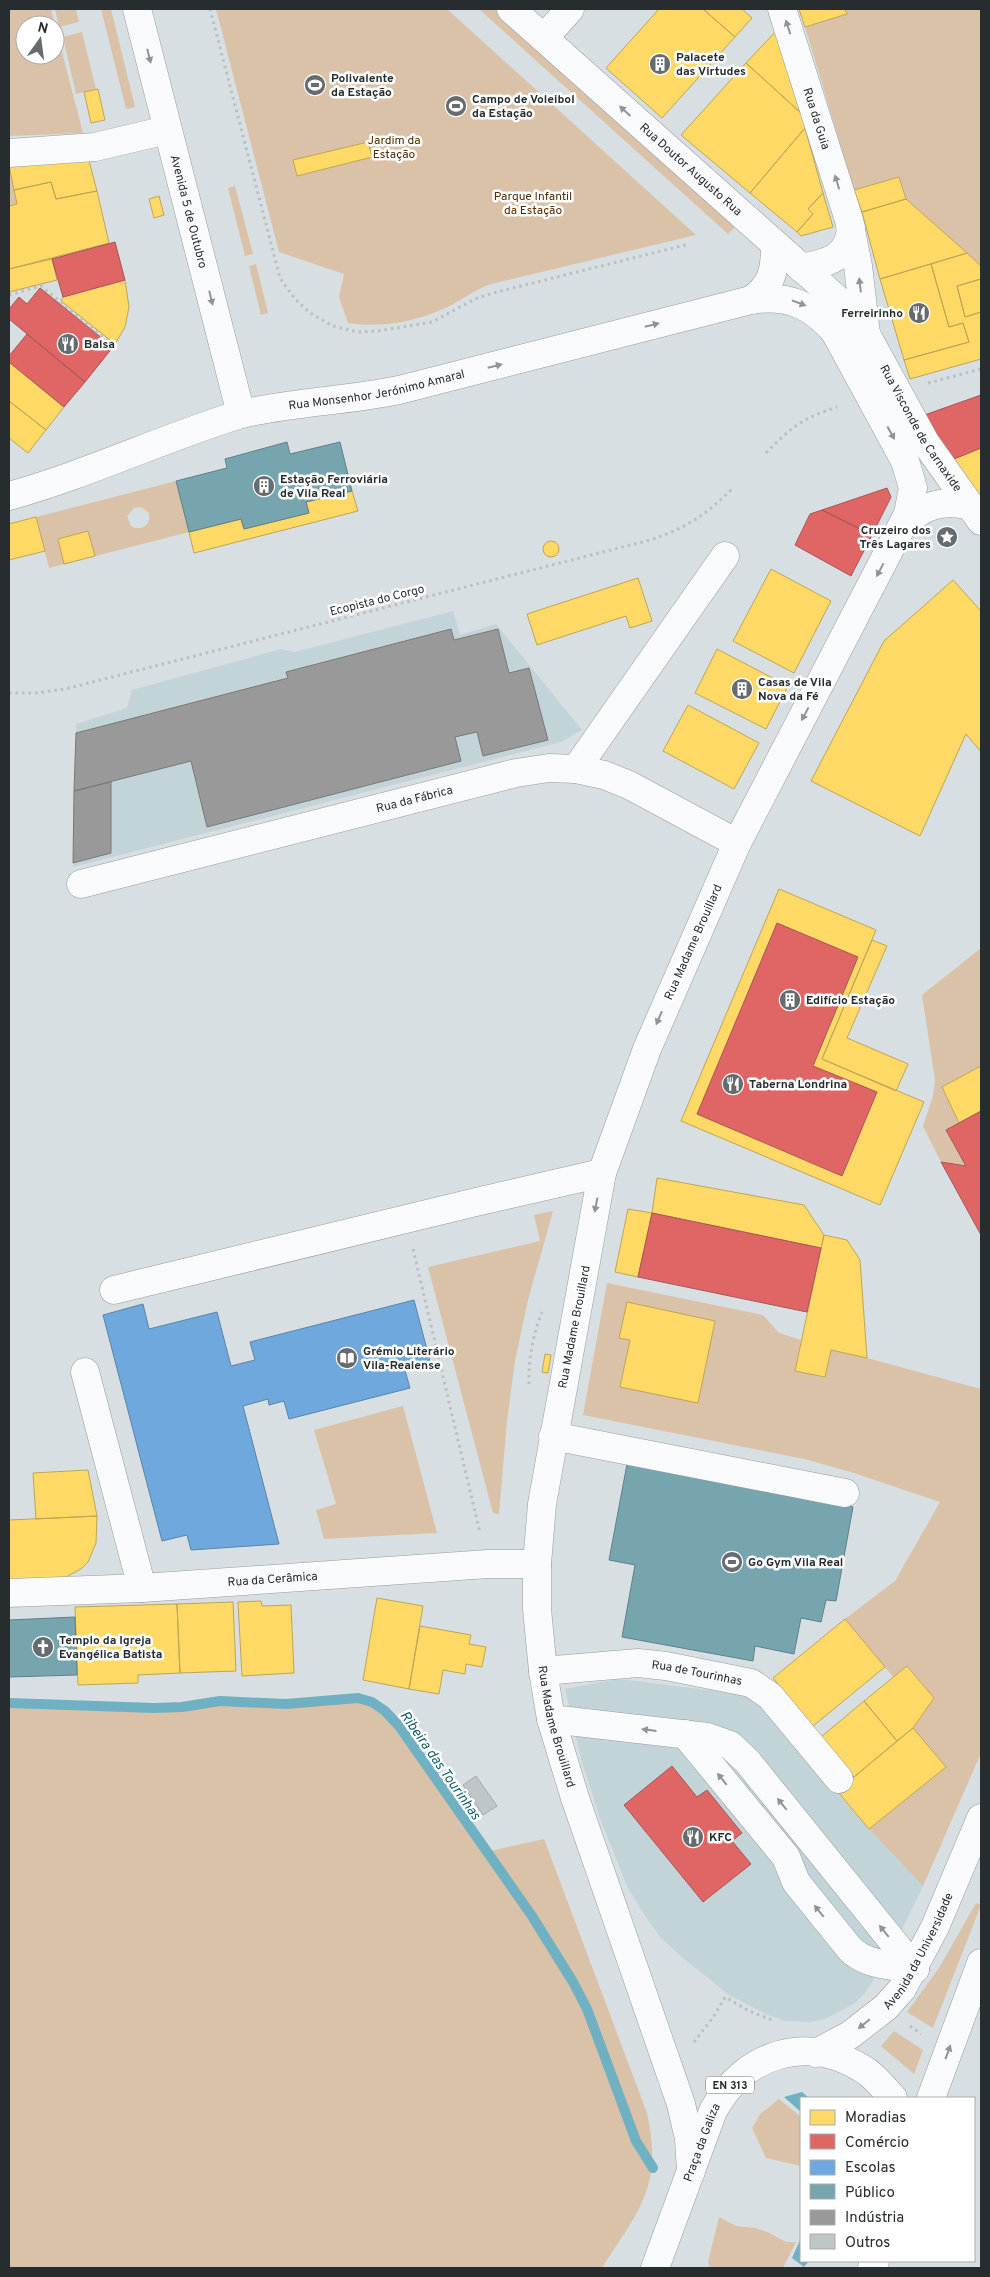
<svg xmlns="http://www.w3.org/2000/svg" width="990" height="2277" viewBox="0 0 990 2277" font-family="Overpass,sans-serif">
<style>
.built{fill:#c3d4d9}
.green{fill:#dac2a8;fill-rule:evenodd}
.water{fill:#6fb1c2}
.homes{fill:#ffd966;stroke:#bea556}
.shops{fill:#e06666;stroke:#a85556}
.schools{fill:#6fa8dc;stroke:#5983a8}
.public{fill:#76a5af;stroke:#5e8189}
.industry{fill:#999;stroke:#777979}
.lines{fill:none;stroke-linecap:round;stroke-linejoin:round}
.stream{stroke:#6fb1c2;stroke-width:10}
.building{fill:#bfc6c8;stroke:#a4aaad}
.minor-casing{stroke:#969c9f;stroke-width:29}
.major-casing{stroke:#969c9f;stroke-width:29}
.path{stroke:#bcbebf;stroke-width:3;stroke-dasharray:2.5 4;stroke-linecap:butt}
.minor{stroke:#f9fafb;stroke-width:28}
.major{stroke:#f9fafb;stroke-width:28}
.oneway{fill:#909495}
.labels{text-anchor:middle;stroke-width:5;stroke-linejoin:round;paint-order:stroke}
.shield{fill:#fff;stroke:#686c6d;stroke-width:1}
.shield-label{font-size:11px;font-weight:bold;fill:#272d2f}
.poi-label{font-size:12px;font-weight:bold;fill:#272d2f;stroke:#fff;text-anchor:start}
.street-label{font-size:12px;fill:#272d2f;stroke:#fff}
.park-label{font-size:12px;fill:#4f2d02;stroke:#fff}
.water-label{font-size:14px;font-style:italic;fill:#135d6e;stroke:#fff}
</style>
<rect width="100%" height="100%" fill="#d7dfe2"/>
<path class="built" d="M453,611L460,635L496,624L582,730L561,742L73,867L76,724L127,708L132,690L281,649L295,652Z
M618,1679L751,1695L869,1829L923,1886L889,1956L865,1993L855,2003L825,2019L810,2022L785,2021L768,2015L729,1995L683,1958L661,1938L643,1913L627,1886L601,1821L581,1759L565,1689Z"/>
<path class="green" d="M9,9H51L55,25H25V55H55V25L83,133L9,136Z
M55,9H76L79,22L59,27Z
M101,9H111L135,107L126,109Z
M216,9H447L696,235L491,284C473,290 460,302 443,309C415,322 379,328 348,323L339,297L344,274L279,252Z
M479,9H495L736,226L728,234Z
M845,9H981V266L906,199L899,177L854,190L805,27L847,14Z
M82,32L96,89L76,94L63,37Z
M9,166L17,204L9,206Z
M235,186L253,254L245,256L228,188Z
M256,264L268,313L261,315L249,266Z
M176,481L189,532L49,568L36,517ZM141,507L149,513C151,525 142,532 131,526L127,516L134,508Z
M981,948V1066L943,1087L959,1123L946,1130L966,1166L941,1162L923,1126L933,1096L935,1080L922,995Z
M553,1211L528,1300L515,1361L507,1421L499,1514L493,1513L428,1267L540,1241L534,1215Z
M607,1283L763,1315L779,1333L801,1340L795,1371L825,1377L831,1350L867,1358L981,1389V1753L923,1886L869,1829L946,1767L913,1728L934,1698L908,1666L894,1678L845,1619L895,1581L940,1502L851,1472L804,1459L583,1415Z
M403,1406L437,1533L324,1539L316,1510L336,1504L314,1430Z
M343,1698C371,1699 381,1705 399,1726L485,1852L544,1839L647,2113C663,2186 640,2209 602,2268H9V1703L154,1708L182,1707L220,1701L308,1703Z
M976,1903L981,1905L933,2028L907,2012L939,1968Z
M894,2031L923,2050L914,2074L881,2046Z
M779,2099L801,2117V2166L766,2158L752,2128L760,2114Z
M719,2217L736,2226L755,2228L767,2232L786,2242H796L783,2268H710L708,2262Z"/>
<path class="water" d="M802,2092L809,2098H801V2112L784,2097Z
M801,2238V2261H809L804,2267L792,2258Z"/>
<path class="homes" d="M659,9H703L735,37L662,118L606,68Z
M703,9H742L752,18L735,37Z
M799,9H845L847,14L805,27Z
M777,30L801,113L746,63Z
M746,63L801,113L805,128L750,193L681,135Z
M98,89L105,120L91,123L84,92Z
M805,128L823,193L808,209L813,214L797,232L750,193Z
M368,142L372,157L297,176L293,160Z
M88,157L97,191L56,199L51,182L14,190L9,165Z
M899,177L906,199L862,212L854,190Z
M51,182L56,199L97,191L109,243L9,269V206L17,204L14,190Z
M823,193L833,227L801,236L797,232L813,214L808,209Z
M159,196L164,215L154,218L149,199Z
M906,199L967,253L880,279L862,212Z
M967,253L981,266V279L957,286L965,317L981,312V359L910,379L904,360L969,342L963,323L949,327L931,264Z
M52,259L57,280L9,292V269Z
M931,264L949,327L963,323L969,342L904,360L880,279Z
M981,279V312L965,317L957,286Z
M125,280L129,307L125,327L115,344L61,301L63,297Z
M9,362L64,407L46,430L9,401Z
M9,401L46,430L28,453L9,438Z
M981,448V505L944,463Z
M352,491L358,511L194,553L189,532L241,519L244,529L309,513L306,502Z
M36,517L45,551L9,560V524Z
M88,531L95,556L64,564L58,539Z
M543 549a8 8 0 1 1 16 0a8 8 0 1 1-16 0Z
M771,569L831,601L794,673L733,641Z
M638,578L652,621L630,628L626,616L537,645L527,614Z
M953,580L981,611V752L966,734L920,836L811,781L884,641Z
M717,649L788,686L766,729L695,693Z
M688,705L759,743L734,789L663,751Z
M779,889L876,930L822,1059L924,1102L880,1205L681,1121Z
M872,940L887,946L847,1038L908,1064L896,1091L822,1059Z
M779,1047L794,1054L782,1086L767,1079Z
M981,1066V1111L959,1123L942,1087Z
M657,1178L804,1205L824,1235L821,1248L652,1213Z
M628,1209L652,1213L638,1277L615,1272Z
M824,1235L847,1240L860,1260L867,1358L831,1350L825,1377L795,1371Z
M627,1302L715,1321L698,1403L620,1387L630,1340L619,1338Z
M545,1354L551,1355L548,1373L542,1372Z
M88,1470L97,1516L36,1519L33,1473Z
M97,1516L96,1543L88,1562L81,1569L64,1578L9,1581V1520Z
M377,1598L423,1606L409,1689L363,1680Z
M261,1601L262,1606L291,1605L294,1673L242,1676L238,1602Z
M233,1602L236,1671L180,1673L177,1604Z
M177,1604L180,1673L138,1675V1683L78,1685L75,1607Z
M845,1619L885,1667L813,1726L773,1678Z
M420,1626L471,1635L469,1644L486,1647L482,1667L466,1664L465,1674L443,1670L439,1694L409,1689Z
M907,1666L934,1698L913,1728L897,1741L864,1701Z
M864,1701L897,1741L854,1777L821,1737Z
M913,1728L946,1767L869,1829L837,1791Z"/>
<path class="shops" d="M115,242L125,280L63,297L52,259Z
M40,288L113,347L85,382L9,319V309L19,297L27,304Z
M27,334L85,382L64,407L9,362V356Z
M981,395V448L944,463L916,418Z
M887,488L891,497L872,535L822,510Z
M822,510L872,535L851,576L795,545L810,514Z
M777,923L858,957L813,1066L877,1092L842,1176L697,1114Z
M981,1111V1235L941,1162L966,1166L946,1130Z
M652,1213L821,1248L807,1312L638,1277Z
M672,1766L697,1797L707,1790L742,1833L732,1841L751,1864L703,1902L624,1805Z"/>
<path class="schools" d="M414,1300L430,1361L404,1367L410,1388L289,1419L284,1401L269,1405L268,1399L243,1406L279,1544L191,1550L187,1535L162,1541L103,1315L143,1304L149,1329L217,1312L231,1366L255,1360L250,1342Z"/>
<path class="public" d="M287,442L290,454L340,442L352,491L306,502L309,513L244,529L241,519L189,532L176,481L227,468L225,459Z
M627,1464L853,1507L836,1601L826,1600L821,1622L801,1618L794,1654L755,1646L753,1661L622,1637L635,1565L609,1560Z
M75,1617L77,1675L9,1677V1620Z"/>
<path class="industry" d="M451,629L454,640L498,629L509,673L529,668L548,740L483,756L477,732L455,737L461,761L207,827L191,761L74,791L76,733L288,678L286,672Z
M111,782V853L73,863L74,791Z"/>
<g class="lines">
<path class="stream" d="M9,1703L154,1708L182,1707L220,1701L286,1704L358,1698L372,1702L385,1711L399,1726L532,1916L573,1982L587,2009L636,2141L653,2168"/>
</g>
<path class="building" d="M476,1776L497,1806L483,1815L463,1785Z"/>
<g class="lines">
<g class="minor-casing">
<g id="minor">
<path id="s1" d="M782,9L849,220L858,266L866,334"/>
<path d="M544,38L570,9"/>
<path d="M9,153L95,147L167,130"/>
<path d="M801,268C826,263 849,259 851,228"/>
<path d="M9,496C88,474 163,438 241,414"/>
<path d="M576,769L725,556"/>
<path id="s2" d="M81,884L516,773L549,768L576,769L604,775L629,785L737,843"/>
<path d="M114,1290L476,1202L602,1173"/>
<path d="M85,1372L142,1588"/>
<path d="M553,1436L845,1493"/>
<path id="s3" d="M9,1593L142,1588L488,1564H537"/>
<path id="s4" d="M543,1671L638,1663L666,1666L751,1683L770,1696L839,1779"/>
<path d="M551,1719L707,1737L730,1745L747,1761L915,1969"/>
<path d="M685,1734L786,1857L796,1882L850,1949C867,1966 893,1965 915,1969"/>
</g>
</g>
<g class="major-casing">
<g id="major">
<path id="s5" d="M137,9L241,414C293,402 346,401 399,390L751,300C787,294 812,305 835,332L905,461L913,488L908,514L737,843L647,1049L602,1173L542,1504L537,1564V1609L543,1671L551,1719L575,1798L681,2104L689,2139L691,2171"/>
<path id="s6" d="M511,9L848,309L866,334L925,442L981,521"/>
<path d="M751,300C772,286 775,270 775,246"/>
<path d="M902,527C922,505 942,499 971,506"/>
<path id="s7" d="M816,2053L850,2035L886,2007L902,1989L935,1927L981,1818"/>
<path d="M931,2098L981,1963"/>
<path id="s8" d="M655,2268L713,2111C745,2052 809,2033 866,2071C876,2078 885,2089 893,2098"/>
<path d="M872,2268L875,2261"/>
</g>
</g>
<path class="path" d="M210,9L280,278L295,299L310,313L333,326L358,332L378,331L432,322L475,299L493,293L689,244
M9,295L41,286L114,346
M928,383L981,369
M766,453C791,427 803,418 837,407
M9,693H36L65,689L650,540C687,528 707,514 734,487
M413,1249L480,1533
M529,1384C528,1360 533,1335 542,1312
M910,2026L921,2034
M694,2042L714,2016L725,1997L749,2011L775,2021"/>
<use href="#minor" class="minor"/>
<use href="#major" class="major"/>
</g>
<defs><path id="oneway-solid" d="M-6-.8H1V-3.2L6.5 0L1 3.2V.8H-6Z" transform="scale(1.25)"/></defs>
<g class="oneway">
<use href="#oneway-solid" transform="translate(788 27) rotate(-108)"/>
<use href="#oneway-solid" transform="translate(149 56) rotate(76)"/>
<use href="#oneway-solid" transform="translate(625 111) rotate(-138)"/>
<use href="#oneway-solid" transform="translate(837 182) rotate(-107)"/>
<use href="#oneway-solid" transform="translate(860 285) rotate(-97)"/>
<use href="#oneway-solid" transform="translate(211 298) rotate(76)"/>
<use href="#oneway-solid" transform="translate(799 303) rotate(21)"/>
<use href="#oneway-solid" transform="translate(652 325) rotate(-14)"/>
<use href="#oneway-solid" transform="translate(495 366) rotate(-14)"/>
<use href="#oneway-solid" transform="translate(891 433) rotate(61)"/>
<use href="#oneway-solid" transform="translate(880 570) rotate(118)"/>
<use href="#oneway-solid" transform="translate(805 714) rotate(118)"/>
<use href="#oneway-solid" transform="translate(659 1018) rotate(113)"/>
<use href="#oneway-solid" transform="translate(596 1205) rotate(101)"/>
<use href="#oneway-solid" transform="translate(649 1730) rotate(-173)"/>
<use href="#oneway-solid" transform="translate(722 1779) rotate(-129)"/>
<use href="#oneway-solid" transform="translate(782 1804) rotate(-129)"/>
<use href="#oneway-solid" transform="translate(819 1911) rotate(-129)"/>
<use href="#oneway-solid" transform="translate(884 1931) rotate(-129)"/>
<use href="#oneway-solid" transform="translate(864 2024) rotate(141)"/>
<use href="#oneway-solid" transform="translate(948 2052) rotate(-70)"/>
</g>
<defs>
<g id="building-disc" transform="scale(1.125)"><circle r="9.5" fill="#656b6e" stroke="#fff"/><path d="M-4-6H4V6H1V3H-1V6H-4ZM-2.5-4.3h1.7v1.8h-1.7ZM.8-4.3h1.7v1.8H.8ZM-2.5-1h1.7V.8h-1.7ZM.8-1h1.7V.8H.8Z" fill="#fff"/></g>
<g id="stadium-disc" transform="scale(1.125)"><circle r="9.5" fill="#656b6e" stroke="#fff"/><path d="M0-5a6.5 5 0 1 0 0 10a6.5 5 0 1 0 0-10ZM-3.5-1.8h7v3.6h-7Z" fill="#fff"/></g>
<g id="restaurant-disc" transform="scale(1.125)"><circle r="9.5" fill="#656b6e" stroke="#fff"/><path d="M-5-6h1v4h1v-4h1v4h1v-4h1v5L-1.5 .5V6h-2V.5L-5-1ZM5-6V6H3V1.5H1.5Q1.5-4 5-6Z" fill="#fff"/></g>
<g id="sight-disc" transform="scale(1.125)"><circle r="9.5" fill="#656b6e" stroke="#fff"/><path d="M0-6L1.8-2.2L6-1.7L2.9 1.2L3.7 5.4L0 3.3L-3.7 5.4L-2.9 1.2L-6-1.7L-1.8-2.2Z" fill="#fff"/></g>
<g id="library-disc" transform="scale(1.125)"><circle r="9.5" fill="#656b6e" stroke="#fff"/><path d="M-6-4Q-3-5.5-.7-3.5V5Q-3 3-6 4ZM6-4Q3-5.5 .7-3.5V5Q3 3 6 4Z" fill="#fff"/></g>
<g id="church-disc" transform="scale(1.125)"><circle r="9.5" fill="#656b6e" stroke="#fff"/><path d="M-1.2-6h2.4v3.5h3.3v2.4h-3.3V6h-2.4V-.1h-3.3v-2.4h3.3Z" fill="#fff"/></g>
</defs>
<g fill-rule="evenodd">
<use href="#building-disc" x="660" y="64"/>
<use href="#stadium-disc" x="315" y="85"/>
<use href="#stadium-disc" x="456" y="106"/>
<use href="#restaurant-disc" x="919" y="313"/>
<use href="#restaurant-disc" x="68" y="344"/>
<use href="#building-disc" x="264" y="486"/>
<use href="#sight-disc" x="947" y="537"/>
<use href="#building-disc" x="742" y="689"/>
<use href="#building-disc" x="790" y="1000"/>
<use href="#restaurant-disc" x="733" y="1084"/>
<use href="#library-disc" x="347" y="1358"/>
<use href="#stadium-disc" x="732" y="1562"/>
<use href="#church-disc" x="43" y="1647"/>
<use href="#restaurant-disc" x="693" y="1837"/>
</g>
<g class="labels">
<rect class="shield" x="706" y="2076.5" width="48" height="17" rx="4"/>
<g class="shield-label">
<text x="730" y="2089">EN 313</text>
</g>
<g class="poi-label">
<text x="676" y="61">Palacete<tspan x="676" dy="14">das Virtudes</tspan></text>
<text x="331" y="82">Polivalente<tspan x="331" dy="14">da Estação</tspan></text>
<text x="472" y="103">Campo de Voleibol<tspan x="472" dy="14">da Estação</tspan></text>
<text x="903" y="317" text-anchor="end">Ferreirinho</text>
<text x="84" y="348">Balsa</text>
<text x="280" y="483">Estação Ferroviária<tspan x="280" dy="14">de Vila Real</tspan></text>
<text x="931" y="534" text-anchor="end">Cruzeiro dos<tspan x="931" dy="14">Três Lagares</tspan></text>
<text x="758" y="686">Casas de Vila<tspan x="758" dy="14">Nova da Fé</tspan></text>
<text x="806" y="1004">Edifício Estação</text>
<text x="749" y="1088">Taberna Londrina</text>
<text x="363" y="1355">Grémio Literário<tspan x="363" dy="14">Vila-Realense</tspan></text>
<text x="748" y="1566">Go Gym Vila Real</text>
<text x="59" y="1644">Templo da Igreja<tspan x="59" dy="14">Evangélica Batista</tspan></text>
<text x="709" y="1841">KFC</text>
</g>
<g class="street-label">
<text dy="4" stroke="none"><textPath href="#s1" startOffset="115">Rua da Guia</textPath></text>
<text dy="4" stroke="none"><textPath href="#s6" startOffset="241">Rua Doutor Augusto Rua</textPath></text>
<text dy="4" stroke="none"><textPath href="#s5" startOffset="209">Avenida 5 de Outubro</textPath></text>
<text dy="4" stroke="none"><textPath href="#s5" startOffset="556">Rua Monsenhor Jerónimo Amaral</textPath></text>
<text dy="4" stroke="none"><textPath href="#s6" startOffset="591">Rua Visconde de Carnaxide</textPath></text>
<text transform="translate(377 600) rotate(-14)" y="4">Ecopista do Corgo</text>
<text dy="4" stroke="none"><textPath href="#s2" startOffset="344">Rua da Fábrica</textPath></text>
<text transform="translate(693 942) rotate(-66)" y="4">Rua Madame Brouillard</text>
<text transform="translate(574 1327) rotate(-79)" y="4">Rua Madame Brouillard</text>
<text dy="4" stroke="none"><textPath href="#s3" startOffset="264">Rua da Cerâmica</textPath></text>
<text dy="4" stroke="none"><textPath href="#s4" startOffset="155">Rua de Tourinhas</textPath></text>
<text dy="4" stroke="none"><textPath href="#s5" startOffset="2526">Rua Madame Brouillard</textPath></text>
<text dy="4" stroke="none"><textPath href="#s7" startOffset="149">Avenida da Universidade</textPath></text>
<text dy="4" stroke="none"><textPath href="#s8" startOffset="134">Praça da Galiza</textPath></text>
</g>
<g class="park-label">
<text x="394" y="144">Jardim da<tspan x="394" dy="14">Estação</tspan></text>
<text x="533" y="200">Parque Infantil<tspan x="533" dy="14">da Estação</tspan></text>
</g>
<g class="water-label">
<text transform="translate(441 1765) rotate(55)" y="5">Ribeira das Tourinhas</text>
</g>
</g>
<rect width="990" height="2277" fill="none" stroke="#272d2f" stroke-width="20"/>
<rect x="800" y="2097" width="175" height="165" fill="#ffffff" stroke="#a9abac"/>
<rect x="810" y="2110" width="25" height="15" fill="#ffd966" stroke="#a9abac"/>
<text x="845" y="2122" font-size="15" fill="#272d2f">Moradias</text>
<rect x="810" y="2134" width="25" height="15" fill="#e06666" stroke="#a9abac"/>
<text x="845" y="2147" font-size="15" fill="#272d2f">Comércio</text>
<rect x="810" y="2160" width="25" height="15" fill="#6fa8dc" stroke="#a9abac"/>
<text x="845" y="2172" font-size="15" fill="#272d2f">Escolas</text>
<rect x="810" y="2184" width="25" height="15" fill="#76a5af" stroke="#a9abac"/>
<text x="845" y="2197" font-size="15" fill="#272d2f">Público</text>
<rect x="810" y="2210" width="25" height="15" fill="#999999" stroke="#a9abac"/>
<text x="845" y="2222" font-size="15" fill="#272d2f">Indústria</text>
<rect x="810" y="2234" width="25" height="15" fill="#bfc6c8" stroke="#a9abac"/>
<text x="845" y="2247" font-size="15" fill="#272d2f">Outros</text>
<g transform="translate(40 40) rotate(14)"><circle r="24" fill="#ffffff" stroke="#a9abac"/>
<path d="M0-4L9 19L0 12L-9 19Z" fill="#656b6e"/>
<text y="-8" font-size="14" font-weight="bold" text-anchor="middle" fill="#272d2f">N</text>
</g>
</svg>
